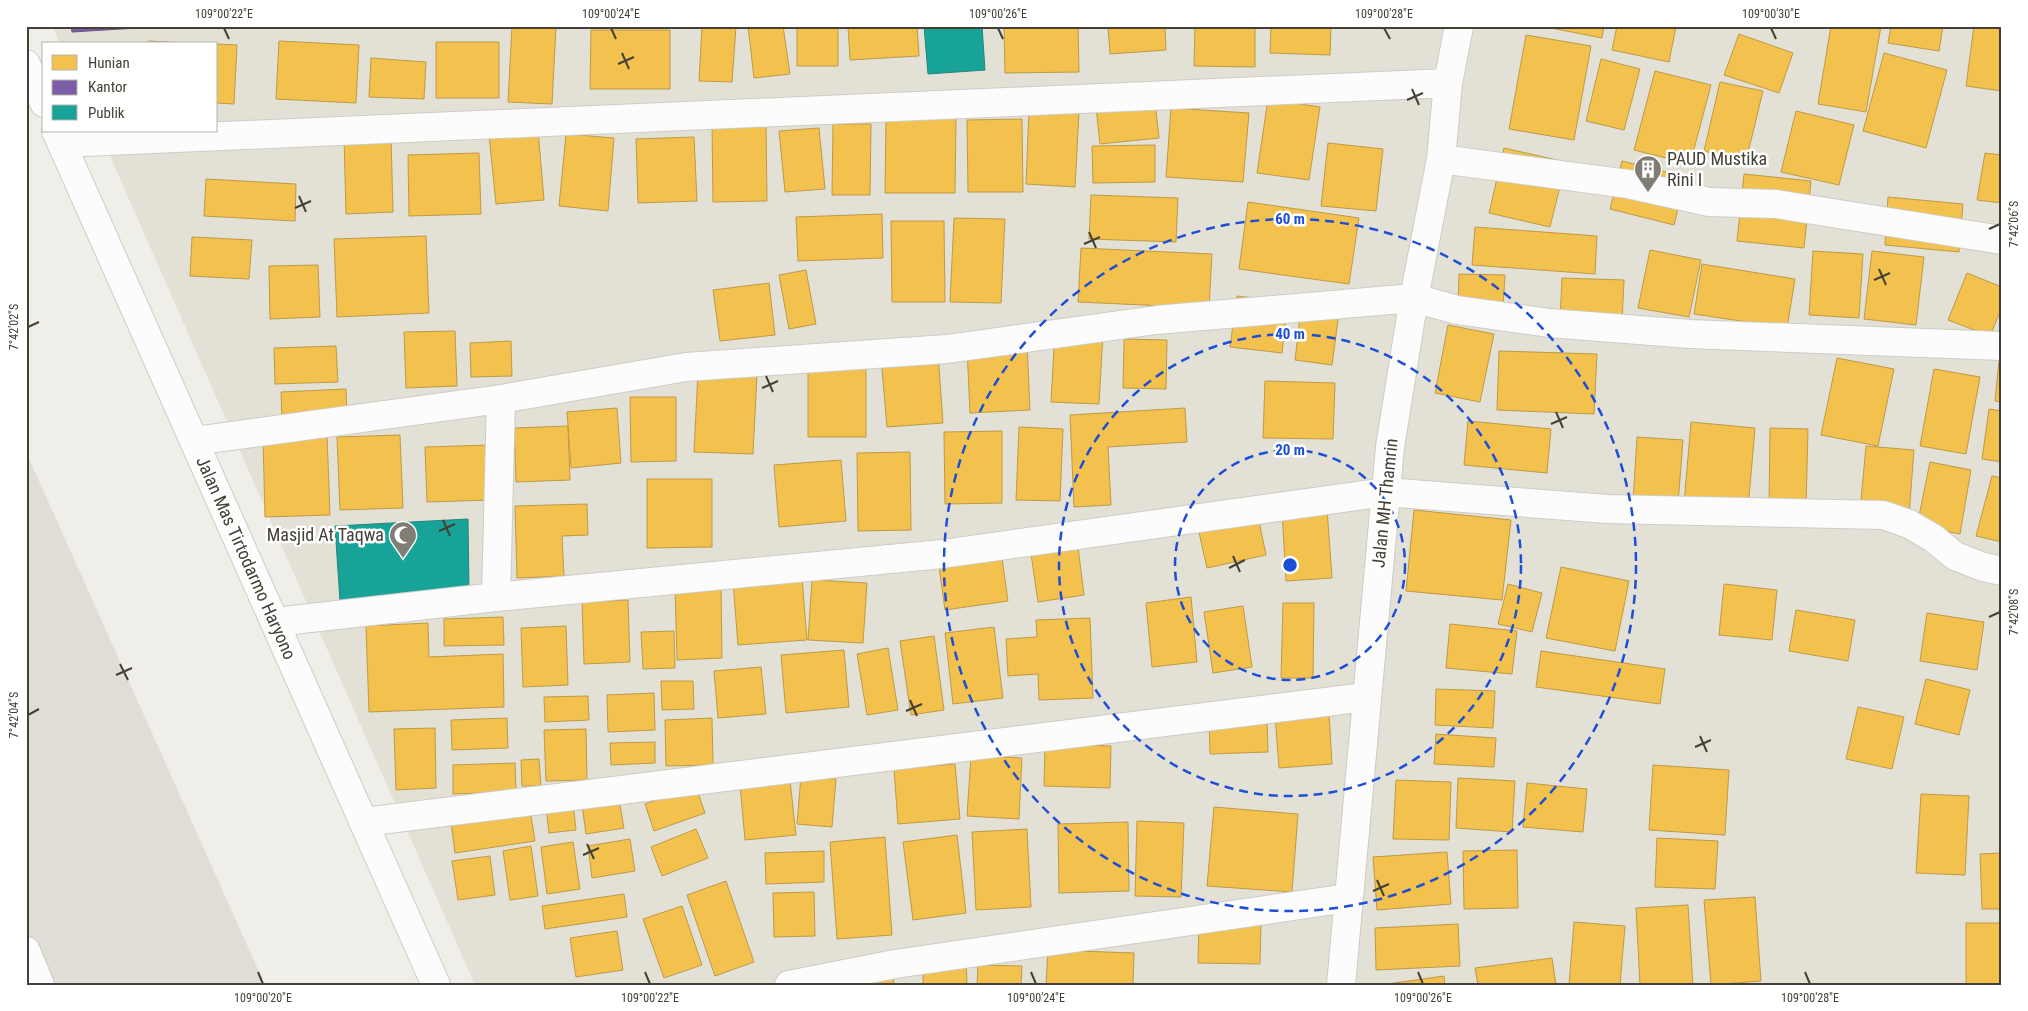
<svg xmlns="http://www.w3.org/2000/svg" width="2028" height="1011" viewBox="0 0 2028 1011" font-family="'Roboto Condensed',sans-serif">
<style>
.residential{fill:#e3e0d6}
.industrial{fill:#e0ddd6}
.homes{fill:#f2c14e;stroke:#be9a46}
.offices{fill:#7b5ea7;stroke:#6b5585}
.public{fill:#17a398;stroke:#25857a}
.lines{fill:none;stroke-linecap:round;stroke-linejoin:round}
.minor-casing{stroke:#cdccc6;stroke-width:30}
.minor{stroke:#fdfcfc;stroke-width:28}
.ticks{fill:none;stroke:#454035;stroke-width:2}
.ring{fill:none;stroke:#1d4ed8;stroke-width:2.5;stroke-dasharray:9 6}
.labels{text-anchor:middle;stroke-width:5;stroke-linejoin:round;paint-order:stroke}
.poi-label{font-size:18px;fill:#454035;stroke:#fff;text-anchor:start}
.street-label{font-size:18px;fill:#454035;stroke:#fff}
.centre{fill:#1d4ed8;stroke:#fff;stroke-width:2.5}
.ring-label{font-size:15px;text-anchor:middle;font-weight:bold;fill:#1d4ed8;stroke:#fff;stroke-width:5;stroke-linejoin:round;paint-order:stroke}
.neatline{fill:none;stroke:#454035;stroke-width:2}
.ticks-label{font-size:12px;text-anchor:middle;fill:#454035}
</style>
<rect width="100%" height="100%" fill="#efeee8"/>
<path class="residential" d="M53,26H2002V985H475L99,131H216V44H60Z"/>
<path class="industrial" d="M26,452L265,985H26Z"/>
<path class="homes" d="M512,26L556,27L552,104L508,102Z
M702,26H736L732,82L699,81Z
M748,26H783L790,74L754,78Z
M797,26H838V66H797Z
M848,26H917L919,56L850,60Z
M1004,26H1078L1079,72L1005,73Z
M1108,26H1165L1166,50L1110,54Z
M1195,26H1255V67L1194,66Z
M1271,26H1331L1330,55L1270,53Z
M1541,26H1604L1602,38Z
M1617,26L1676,27L1669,62L1612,50Z
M1831,26H1881L1866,112L1818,104Z
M1891,26H1943L1939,51L1888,43Z
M1974,26H2002V91L1966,86Z
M591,30H670V89H590Z
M1739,34L1793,53L1779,93L1724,75Z
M1526,35L1591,46L1574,140L1509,129Z
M149,41L202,44H149Z
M279,41L359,45L356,103L276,99Z
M436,42H499V98H436Z
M216,44L237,45L234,104L216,103Z
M1884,53L1947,70L1926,148L1863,131Z
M371,58L426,62L424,99L369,97Z
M1601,59L1640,69L1624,130L1586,121Z
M1655,71L1711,85L1690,164L1634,150Z
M1720,82L1763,91L1746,161L1704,151Z
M1268,99L1320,107L1309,180L1257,173Z
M1155,101L1159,138L1100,144L1096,107Z
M1171,108L1249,113L1243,182L1166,177Z
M1029,110L1079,112L1075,187L1026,184Z
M1796,111L1854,125L1839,185L1781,172Z
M886,118H956L955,193H885Z
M1022,119L1023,192H968L967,120Z
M712,123H766L767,201L713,202Z
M833,124H871L870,195H832Z
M819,128L825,189L785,192L779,131Z
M538,130L544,200L496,204L489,135Z
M566,134L614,138L608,211L559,206Z
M391,136L393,212L346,214L344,137Z
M694,137L697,201L638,203L636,139Z
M1328,143L1383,149L1376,211L1321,206Z
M1155,145V182L1093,183L1092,146Z
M1504,148L1566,162L1550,227L1489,213Z
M479,153L481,214L409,216L408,155Z
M1985,153L2002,155V203L1977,200Z
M1622,161L1686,177L1674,225L1610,209Z
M1744,174L1811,181L1804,248L1737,241Z
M206,179L296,184L295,221L204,216Z
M1091,195L1178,198L1176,242L1089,239Z
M1888,197L1963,204L1959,252L1885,245Z
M1248,202L1359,218L1349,284L1239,269Z
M882,214L883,258L798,261L796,217Z
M954,218L1005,219L1001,303L950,302Z
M891,221H944L945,302H892Z
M1475,227L1597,236L1595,274L1472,265Z
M426,236L429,313L337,317L334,239Z
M192,237L252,240L249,279L190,276Z
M1081,248L1212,254L1209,308L1078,302Z
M1650,250L1701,260L1689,317L1638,308Z
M1813,251L1863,254L1859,318L1809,315Z
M1872,251L1924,257L1916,325L1864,319Z
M1702,264L1795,279L1787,328L1694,314Z
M318,265L320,317L270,319L269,266Z
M806,270L816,324L789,329L779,275Z
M1967,273L2002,287V307L1990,336L1948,320Z
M1459,274L1505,275L1503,307L1458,305Z
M1562,278L1624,280L1622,322L1560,320Z
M769,283L775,335L720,341L713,290Z
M1237,296L1288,302L1282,353L1230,347Z
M1302,300L1340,305L1332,365L1295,360Z
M1448,325L1494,334L1480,402L1435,393Z
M1055,330L1103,333L1099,404L1051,402Z
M455,331L457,386L406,388L404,332Z
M1124,339L1167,340L1166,389L1123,388Z
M511,341L512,376L471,377L470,343Z
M1027,344L1030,410L970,413L967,348Z
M336,346L338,382L275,384L274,348Z
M1499,351L1597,354L1594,414L1497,410Z
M2000,351H2002V402L1995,401Z
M938,354L943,423L887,427L881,358Z
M866,358V437H808V359Z
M1837,358L1894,369L1878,446L1821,435Z
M1934,369L1980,377L1966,454L1920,446Z
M698,372L757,375L753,454L694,452Z
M1265,381L1335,383L1333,439L1263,438Z
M346,389L347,415L282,418L281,392Z
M630,397H676V461L631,462Z
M617,408L621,463L571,468L567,412Z
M1185,408L1187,442L1108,447L1111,505L1074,507L1070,415Z
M1989,409L2002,411V462L1982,459Z
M1468,421L1551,429L1547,473L1464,465Z
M1691,422L1755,428L1748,509L1684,504Z
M568,426L570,480L516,482L514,428Z
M1019,427L1063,429L1060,501L1016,500Z
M1770,428L1808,429L1806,508L1769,507Z
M1002,431V503L945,504L944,432Z
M327,434L330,515L265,517L263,437Z
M400,435L403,508L340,510L337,437Z
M1637,437L1683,440L1678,504L1633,501Z
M490,445L492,500L427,502L425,447Z
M1866,446L1914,450L1909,515L1860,511Z
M910,452L911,530L858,531L857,453Z
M841,460L846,521L779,527L774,465Z
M1930,462L1971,470L1960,534L1917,526Z
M1992,476L2002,478V542L1976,536Z
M647,479H712V547L647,548Z
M587,504L588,535L562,536L564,576L517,578L515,506Z
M1327,509L1332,578L1286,581L1282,511Z
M1414,510L1511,520L1502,600L1406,591Z
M1258,516L1266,555L1207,568L1198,528Z
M1078,547L1084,595L1038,602L1031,554Z
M1001,551L1008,601L945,610L938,560Z
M1561,567L1629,581L1615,651L1546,638Z
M802,577L807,640L738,645L733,582Z
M812,580L867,583L863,643L808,640Z
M1508,584L1542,593L1532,632L1498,624Z
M1724,584L1777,590L1772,640L1719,635Z
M721,586L722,658L677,660L675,587Z
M1191,597L1197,662L1152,667L1146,603Z
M628,600L630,662L584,664L582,602Z
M1283,603H1314L1313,678H1281Z
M1243,606L1252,667L1213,673L1204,612Z
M1796,610L1855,620L1848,661L1789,651Z
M1927,613L1984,622L1977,670L1920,661Z
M503,617L504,645L444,646V619Z
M1090,618L1093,698L1039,700L1038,674L1008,676L1006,639L1037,637L1036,620Z
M428,623L429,657L503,654L504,707L369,712L366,626Z
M1450,624L1517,631L1512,674L1446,668Z
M566,626L568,685L523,687L521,628Z
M994,627L1003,698L953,704L945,633Z
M674,631L675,668L643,669L641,632Z
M934,636L944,710L911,715L900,641Z
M888,648L898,710L867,715L857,654Z
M844,650L849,707L786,713L781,655Z
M1541,651L1665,669L1660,704L1536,687Z
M761,667L766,714L718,718L714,671Z
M1926,679L1970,690L1959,735L1915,724Z
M661,681H693L694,709L662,710Z
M1436,689L1495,691L1493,728L1435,725Z
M654,693L655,730L608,732L607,695Z
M588,696L589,720L545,722L544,697Z
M1858,707L1904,717L1892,769L1846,759Z
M1329,712L1332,764L1279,768L1275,716Z
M1267,715L1268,752L1210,754L1209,717Z
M507,718L508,748L452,750L451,720Z
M712,718L713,765L666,766L665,720Z
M435,728L436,788L396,790L394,729Z
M586,729L587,780L546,781L544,730Z
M1436,734L1496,738L1494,767L1434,764Z
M655,742V763L611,765L610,743Z
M1045,744L1111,746L1110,788L1044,786Z
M971,755L1022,758L1019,819L967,816Z
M539,759L541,786H522L521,760Z
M515,763L516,792L453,794V765Z
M955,764L960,819L898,824L894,769Z
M1653,765L1729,770L1725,835L1649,830Z
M801,776L836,779L832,827L797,824Z
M1458,778L1515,781L1512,832L1456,828Z
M790,780L796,835L745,840L740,785Z
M1396,780L1451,782L1449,840L1393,839Z
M1527,783L1587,789L1583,832L1523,827Z
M696,787L705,813L654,831L645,804Z
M1921,794L1969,796L1965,875L1916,873Z
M619,799L624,828L586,834L582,805Z
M529,803L535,841L455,853L450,815Z
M573,803L576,830L549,833L546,806Z
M1214,807L1298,814L1292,892L1207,886Z
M1137,821L1184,823L1181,897L1135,896Z
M1128,822L1129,891L1059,893L1058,824Z
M696,829L708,858L662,876L651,847Z
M1027,829L1031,907L976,910L972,832Z
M957,835L966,913L913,920L903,842Z
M885,837L892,935L837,939L830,842Z
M1657,838L1718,841L1715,889L1655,887Z
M630,839L635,871L592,878L588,846Z
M573,842L580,889L547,894L541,847Z
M531,846L538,896L510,900L503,851Z
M1517,850L1518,908L1464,909L1463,851Z
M824,851V882L766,884L765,853Z
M1447,852L1451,904L1377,910L1373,857Z
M2002,853V909H1982L1980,854Z
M490,856L495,895L458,900L452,861Z
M726,881L754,962L715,976L687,895Z
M814,892L815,936L774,937L773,893Z
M624,894L627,917L545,929L542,906Z
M1755,897L1761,981L1711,985L1704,900Z
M1688,905L1693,985H1640L1636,908Z
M682,906L702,965L664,978L643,919Z
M1199,922L1261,923L1260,964L1198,963Z
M1574,922L1625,926L1620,985H1569Z
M1966,923H2002V984H1966Z
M1458,924L1460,966L1376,970L1375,928Z
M617,931L623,970L576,977L570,938Z
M1048,950L1134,953L1133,985H1046Z
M1552,958L1556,985H1478L1475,968Z
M966,959L967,985H923V960Z
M978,965L1022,966L1021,985H977Z
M893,976L894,985H839Z
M1444,976L1445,985H1380Z"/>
<path class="offices" d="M71,26H170L72,32Z"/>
<path class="public" d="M924,26H982L985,70L928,74Z
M468,519L469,591L340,601L335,526Z"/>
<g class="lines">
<g class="minor-casing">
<path id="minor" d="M26,64L44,103
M56,131L436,985
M62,143L1448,83
M1441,159L1628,184L1709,202L1776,204L2002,240
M194,441L501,399L686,367L947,349L1156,320L1414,298L1457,310L1549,323L1690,334L2002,346
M496,597L501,399
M275,622L496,597L942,554L1385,492L1607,509L1883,515L1909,524L1933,538L1955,556L1983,567L2002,571
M364,822L1366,697
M26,951L40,985
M789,985L895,964L1348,898
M1341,985L1390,447L1414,298L1441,159L1448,83L1459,26"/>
</g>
<use href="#minor" class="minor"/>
</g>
<path class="ticks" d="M224,28L229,39M611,28L616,39M998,28L1003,39M1384,28L1390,39M1771,28L1776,39M622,53L629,69M618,64L634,57M1412,89L1419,105M1407,100L1423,93M299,196L306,212M295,208L311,201M1989,229L2000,224M1089,232L1096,248M1084,244L1100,237M1879,269L1886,285M1874,280L1890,273M28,327L39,322M766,376L773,392M762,388L778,381M1556,412L1563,428M1551,424L1567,417M443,520L450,536M439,531L455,524M1233,556L1240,572M1229,568L1245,560M1989,617L2000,612M120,664L128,680M116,675L132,668M910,700L917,716M906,711L922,704M28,715L39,709M1700,736L1707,752M1695,747L1711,740M587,844L594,859M583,855L599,848M1377,880L1384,896M1373,891L1389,884M258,972L263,984M645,972L650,984M1031,972L1036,984M1418,972L1423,984M1805,972L1810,984"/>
<g class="ring">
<circle cx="1290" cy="565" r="115"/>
<circle cx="1290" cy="565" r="231"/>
<circle cx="1290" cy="565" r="346"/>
</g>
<defs>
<g id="building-pin" transform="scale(1.4375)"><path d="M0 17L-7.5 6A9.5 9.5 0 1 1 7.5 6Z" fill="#807d74" stroke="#fff"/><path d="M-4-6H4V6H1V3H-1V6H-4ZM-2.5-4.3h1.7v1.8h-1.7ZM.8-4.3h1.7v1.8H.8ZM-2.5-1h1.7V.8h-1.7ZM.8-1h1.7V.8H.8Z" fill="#fff"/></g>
<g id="mosque-pin" transform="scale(1.4375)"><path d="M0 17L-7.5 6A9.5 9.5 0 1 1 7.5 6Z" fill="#807d74" stroke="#fff"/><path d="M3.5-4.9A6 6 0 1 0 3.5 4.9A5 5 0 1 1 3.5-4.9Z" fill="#fff"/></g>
</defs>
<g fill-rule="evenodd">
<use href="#building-pin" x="1648" y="169"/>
<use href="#mosque-pin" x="403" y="535"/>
</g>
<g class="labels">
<g class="poi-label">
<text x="1667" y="165">PAUD Mustika<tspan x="1667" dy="21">Rini I</tspan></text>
<text x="384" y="541" text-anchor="end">Masjid At Taqwa</text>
</g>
<g class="street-label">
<text transform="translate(1385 503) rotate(-84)" y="6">Jalan MH Thamrin</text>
<text transform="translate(246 558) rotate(66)" y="6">Jalan Mas Tirtodarmo Haryono</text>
</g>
</g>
<circle cx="1290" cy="565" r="8" class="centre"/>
<g class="ring-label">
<text x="1290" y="224">60 m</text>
<text x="1290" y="339">40 m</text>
<text x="1290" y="455">20 m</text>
</g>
<rect width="2028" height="1011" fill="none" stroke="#ffffff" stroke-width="55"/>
<rect x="42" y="42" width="175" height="90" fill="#ffffff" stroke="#b5b3ae"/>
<rect x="52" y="55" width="25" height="15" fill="#f2c14e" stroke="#b5b3ae"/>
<text x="88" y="68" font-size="15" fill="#454035">Hunian</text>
<rect x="52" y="80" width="25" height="15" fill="#7b5ea7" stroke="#b5b3ae"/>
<text x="88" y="92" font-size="15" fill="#454035">Kantor</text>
<rect x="52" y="105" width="25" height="15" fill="#17a398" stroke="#b5b3ae"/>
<text x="88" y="118" font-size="15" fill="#454035">Publik</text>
<rect x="28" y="28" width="1972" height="956" class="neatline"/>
<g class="ticks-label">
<text x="224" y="18">109°00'22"E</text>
<text x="611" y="18">109°00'24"E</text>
<text x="998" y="18">109°00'26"E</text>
<text x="1384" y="18">109°00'28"E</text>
<text x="1771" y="18">109°00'30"E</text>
<text transform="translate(2014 224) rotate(-90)" y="4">7°42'06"S</text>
<text transform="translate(14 327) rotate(-90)" y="4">7°42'02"S</text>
<text transform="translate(2014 612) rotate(-90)" y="4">7°42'08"S</text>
<text transform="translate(14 715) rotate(-90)" y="4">7°42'04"S</text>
<text x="263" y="1002">109°00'20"E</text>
<text x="650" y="1002">109°00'22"E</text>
<text x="1036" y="1002">109°00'24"E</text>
<text x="1423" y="1002">109°00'26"E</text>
<text x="1810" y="1002">109°00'28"E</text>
</g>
</svg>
